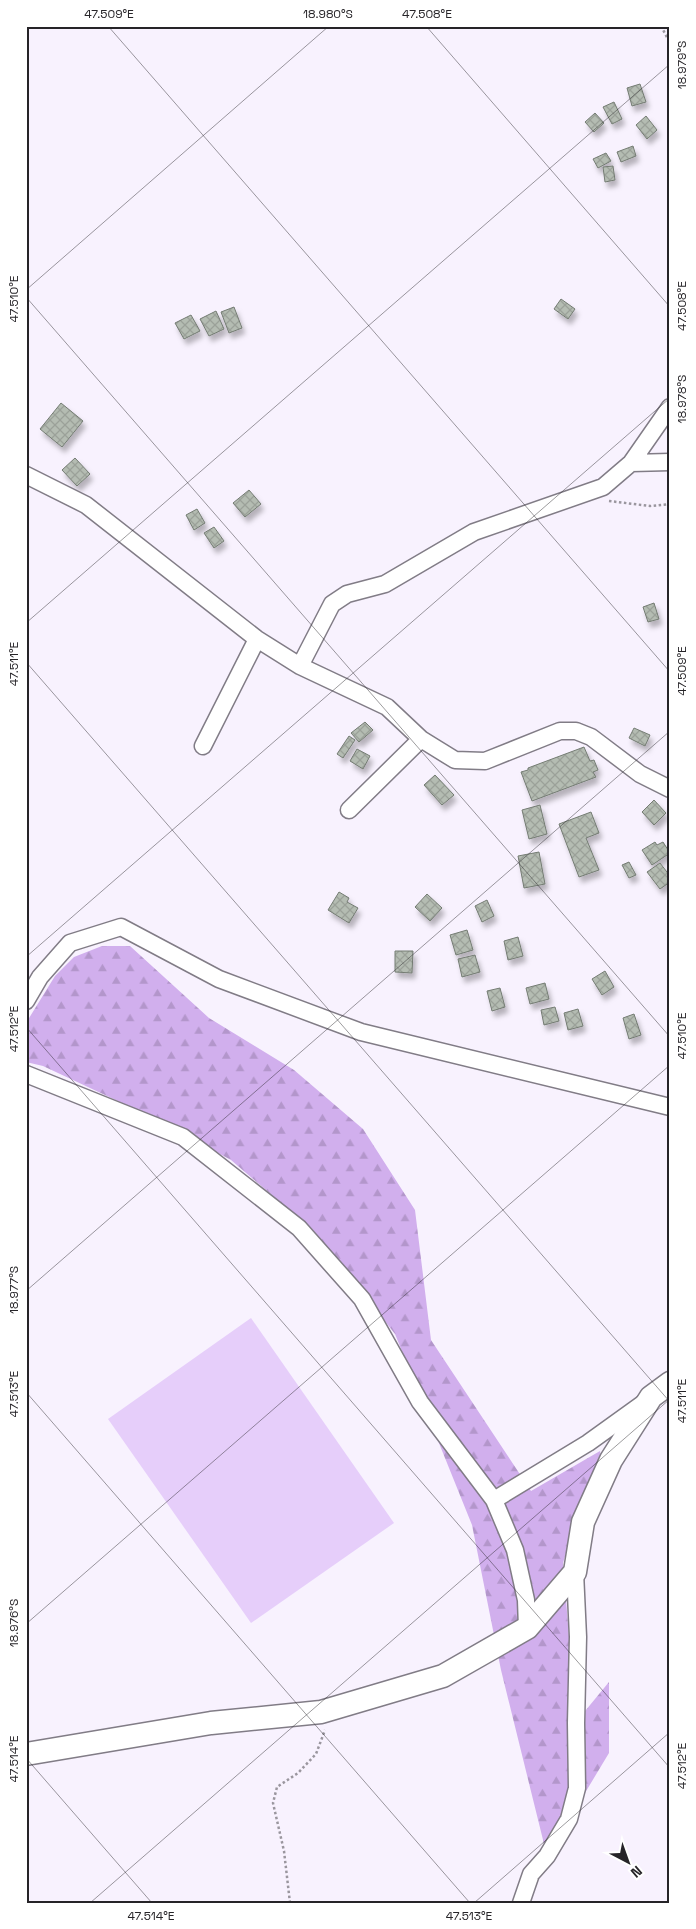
<svg xmlns="http://www.w3.org/2000/svg" width="696" height="1929" viewBox="0 0 696 1929" font-family="'Space Grotesk',sans-serif">
<style>
.forest{fill:url(#forest-firs)}
.garden{fill:#e6cefa}
.building{fill:url(#building-cross-hatch);stroke:#747c73;filter:url(#shadow)}
.lines{fill:none;stroke-linecap:round;stroke-linejoin:round}
.street-casing{stroke:#817c86;stroke-width:19}
.secondary-casing{stroke:#817c86;stroke-width:25}
.path{stroke:#9a969e;stroke-width:2.5;stroke-dasharray:2.5 2.5;stroke-linecap:butt}
.street{stroke:#fff;stroke-width:16}
.secondary{stroke:#fff;stroke-width:22}
.ticks{fill:none;stroke:#262428;stroke-width:1;stroke-opacity:0.45}
.neatline{fill:none;stroke:#262428;stroke-width:2}
.ticks-label{font-size:12px;text-anchor:middle;fill:#262428}
</style>
<defs>
<pattern id="forest-firs" width="22" height="20" patternUnits="userSpaceOnUse" patternTransform="scale(1.25)"><rect width="22" height="20" fill="#d1afed"/><path d="M5 1l3.5 6h-7zM16 11l3.5 6h-7z" fill="#b396cb"/></pattern>
<pattern id="building-cross-hatch" width="8" height="8" patternUnits="userSpaceOnUse" patternTransform="scale(1.25)"><rect width="8" height="8" fill="#b4bcb2"/><path d="M0 0l8 8M0 8l8-8" fill="none" stroke="#9ba199"/></pattern>
<filter id="shadow"><feDropShadow dx="3" dy="5.5" stdDeviation="2.5" flood-color="#0004"/></filter>
</defs>
<rect width="100%" height="100%" fill="#f8f2fe"/>
<path class="forest" d="M102,946H130L209,1018L294,1070L363,1129L415,1210L431,1340L531,1491L600,1451L602,1464L578,1513L563,1563L576,1722L609,1682V1753L547,1856L501,1670L472,1525L395,1334L314,1231L231,1160L152,1117L43,1066L26,1062V1023L55,976L74,957Z"/>
<path class="garden" d="M251,1318L394,1523L251,1623L108,1419Z"/>
<path class="building" d="M640,84L646,102L632,106L627,88Z
M614,102L622,119L612,124L603,107Z
M595,113L604,123L594,132L585,122Z
M646,116L657,130L647,139L636,125Z
M633,146L636,156L621,162L617,152Z
M606,153L611,161L598,168L593,159Z
M613,166L615,180L605,182L603,167Z
M561,299L575,309L568,319L554,309Z
M234,307L242,328L229,333L221,312Z
M216,311L224,329L209,336L200,319Z
M191,315L200,331L184,339L175,323Z
M61,403L83,421L62,447L40,429Z
M75,458L90,474L77,486L62,470Z
M249,490L261,504L245,517L233,503Z
M197,509L205,523L194,530L186,515Z
M214,527L224,541L214,548L204,533Z
M654,603L659,619L648,622L643,607Z
M365,722L373,730L359,742L351,733Z
M634,728L650,735L645,746L629,738Z
M349,736L355,740L343,758L337,754Z
M584,747L590,761L594,760L598,770L593,772L596,777L532,801L521,772L528,770V768Z
M357,749L370,756L363,769L350,761Z
M435,775L454,795L442,805L424,785Z
M654,800L666,813L654,825L642,812Z
M540,805L547,834L529,839L522,810Z
M591,812L599,833L586,838L599,870L579,877L559,824Z
M655,842L657,845L663,842L670,853L652,865L642,850Z
M539,852L545,884L524,888L518,856Z
M629,862L636,875L629,878L622,865Z
M660,863L670,876V882L660,889L647,872Z
M339,892L349,898L347,902L358,908L349,923L328,910Z
M427,894L442,908L430,921L415,907Z
M487,900L494,916L482,922L475,906Z
M467,930L473,950L456,955L450,935Z
M518,937L523,956L508,960L504,941Z
M395,951H413L412,973L395,972Z
M475,955L480,972L462,977L458,959Z
M605,971L614,987L602,995L592,979Z
M545,983L549,999L530,1004L526,988Z
M500,988L505,1007L492,1011L487,991Z
M555,1007L559,1021L544,1025L541,1010Z
M578,1009L583,1026L568,1030L564,1013Z
M634,1014L641,1035L629,1039L623,1018Z"/>
<g class="lines">
<g class="street-casing">
<path id="street" d="M631,463L670,407
M26,475L86,505L257,639L300,666L387,707L421,739L455,760L485,761L560,731H576L591,737L640,774L670,789
M300,666L332,604L347,594L385,584L474,532L603,487L631,463L670,462
M203,746L257,639
M349,810L421,739
M26,1001L40,977L70,943L121,927L219,979L361,1032L670,1107
M26,1074L183,1137L299,1228L362,1299L420,1402L494,1500L515,1550L526,1600L527,1628
M494,1500L588,1443L645,1402
M521,1903L531,1874L547,1856L569,1819L577,1788L576,1723L578,1637L575,1572"/>
</g>
<g class="secondary-casing">
<path id="secondary" d="M26,1754L211,1723L321,1712L443,1676L527,1628L575,1572L583,1522L611,1460L651,1397L670,1383"/>
</g>
<path class="path" d="M661,26L670,43
M609,501L650,506L670,504
M290,1903L284,1851L273,1803L277,1787L298,1773L316,1754L325,1730"/>
<use href="#street" class="street"/>
<use href="#secondary" class="secondary"/>
</g>
<path class="ticks" d="M108,26L670,672M426,26L670,307M26,290L329,26M26,297L670,1037M26,623L670,64M26,662L670,1402M26,957L670,398M26,1027L670,1768M26,1291L670,731M26,1392L470,1903M26,1624L670,1065M26,1758L152,1903M90,1903L670,1399M474,1903L670,1732"/>
<rect width="696" height="1929" fill="none" stroke="#ffffff" stroke-width="55"/>
<g transform="translate(628 1862) rotate(139)" stroke="#ffffff" stroke-width="4" paint-order="stroke">
<path d="M0-4L9 19L0 12L-9 19Z" fill="#262428"/>
<text y="-8" font-size="14" font-weight="bold" text-anchor="middle" fill="#262428">N</text>
</g>
<rect x="28" y="28" width="640" height="1874" class="neatline"/>
<g class="ticks-label">
<text x="109" y="18">47.509°E</text>
<text x="328" y="18">18.980°S</text>
<text x="427" y="18">47.508°E</text>
<text transform="translate(682 65) rotate(-90)" y="4">18.979°S</text>
<text transform="translate(14 299) rotate(-90)" y="4">47.510°E</text>
<text transform="translate(682 306) rotate(-90)" y="4">47.508°E</text>
<text transform="translate(682 399) rotate(-90)" y="4">18.978°S</text>
<text transform="translate(14 664) rotate(-90)" y="4">47.511°E</text>
<text transform="translate(682 671) rotate(-90)" y="4">47.509°E</text>
<text transform="translate(14 1029) rotate(-90)" y="4">47.512°E</text>
<text transform="translate(682 1036) rotate(-90)" y="4">47.510°E</text>
<text transform="translate(14 1290) rotate(-90)" y="4">18.977°S</text>
<text transform="translate(14 1394) rotate(-90)" y="4">47.513°E</text>
<text transform="translate(682 1401) rotate(-90)" y="4">47.511°E</text>
<text transform="translate(14 1623) rotate(-90)" y="4">18.976°S</text>
<text transform="translate(14 1759) rotate(-90)" y="4">47.514°E</text>
<text transform="translate(682 1766) rotate(-90)" y="4">47.512°E</text>
<text x="151" y="1920">47.514°E</text>
<text x="469" y="1920">47.513°E</text>
</g>
</svg>
